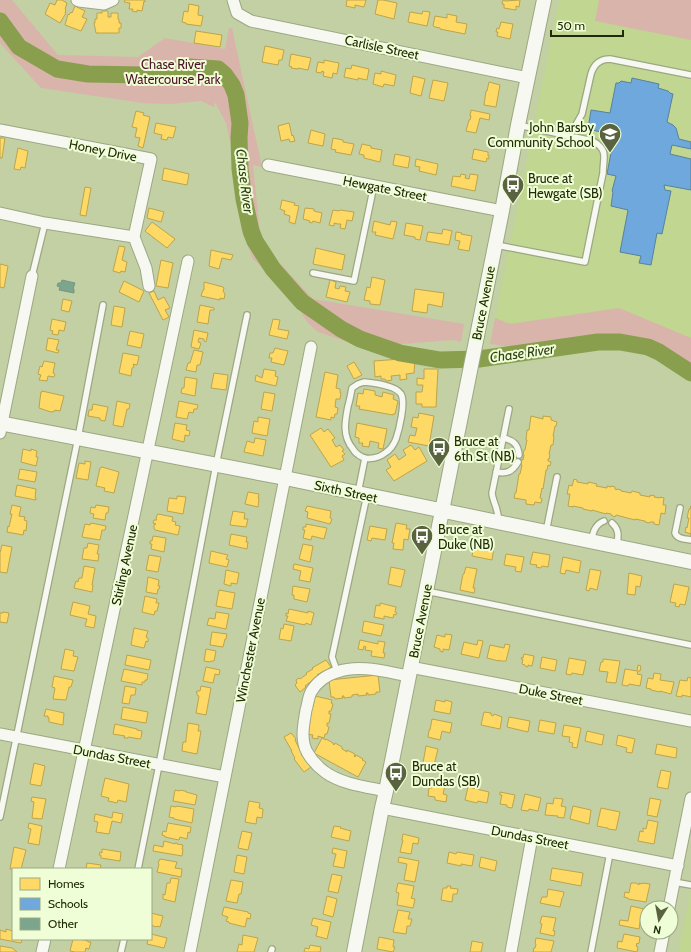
<svg xmlns="http://www.w3.org/2000/svg" width="691" height="952" viewBox="0 0 691 952" font-family="Cabin,sans-serif">
<style>
.built{fill:#c0d691}
.green{fill:#d9b4ab}
.homes{fill:#ffd966;stroke:#bca44a}
.schools{fill:#6fa8dc;stroke:#57829c}
.lines{fill:none;stroke-linecap:round;stroke-linejoin:round}
.river{stroke:#899f4d;stroke-width:17}
.building{fill:#7ca58d;stroke:#769881}
.service-casing{stroke:#9ca784;stroke-width:8}
.minor-casing{stroke:#9ca784;stroke-width:13}
.tertiary-casing{stroke:#9ca784;stroke-width:16}
.service{stroke:#f6f8f1;stroke-width:5.5}
.minor{stroke:#f6f8f1;stroke-width:11}
.tertiary{stroke:#f6f8f1;stroke-width:14}
.labels{text-anchor:middle;stroke-width:4;stroke-linejoin:round;paint-order:stroke}
.street-label{font-size:13px;fill:#202908;stroke:#effed6}
.park-label{font-size:13px;fill:#501228;stroke:#effed6}
.poi-label{font-size:13px;fill:#202908;stroke:#effed6;text-anchor:start}
.water-label{font-size:14px;font-style:italic;fill:#344018;stroke:#effed6}
</style>
<rect width="100%" height="100%" fill="#c2d0a4"/>
<path class="built" d="M559,0H691V338L619,309L510,324L495,318Z
M691,888V952H678Z"/>
<path class="green" d="M0,0H12L58,55L138,57L165,38L225,49L229,28H232L262,167L253,165L261,243L313,299L464,324L461,342L453,340L363,347L318,332L308,323L283,286L253,259L241,228L235,161L226,123L215,102L214,107L201,101L170,104L143,103L41,88L0,43Z
M599,0H691V40L595,21Z
M619,308L691,338V379L674,364L659,354L634,344L610,337L602,336L581,338L544,349L517,348L490,344L495,318L510,324Z"/>
<path class="homes" d="M57,0H62L67,3L65,9L66,10L65,13H66L60,23L45,14L50,3L55,5Z
M125,0H145V2L144,1L142,11L137,10V12L132,11L133,9H129L130,3L124,2Z
M347,0H366L364,7L355,5V8L346,6Z
M378,0H383L397,3L394,19L375,14Z
M503,0L505,1L520,0L519,7L516,6V10L504,8V4H502Z
M189,4L199,6L198,14V15L203,16L201,26L186,24V23L182,22L184,11L188,12Z
M75,6L85,11L82,17L87,19L81,31L65,25L68,14L69,15L71,12L72,13Z
M102,11H108V17H111V13H118V19H119V23H121V28H119V33H96L94,23H95V19H97V13H102Z
M423,11L430,12L427,26L408,22L410,12L422,14Z
M447,14L457,16L456,22L467,24L465,34L440,29V28L435,27L433,26L435,16L447,18Z
M501,22L513,24L510,39L497,36L498,32H496L497,28L499,29Z
M196,31L222,35L220,47L194,43Z
M265,46L284,50L282,60H279L278,65L262,62Z
M291,54L311,58L308,70L298,68V69L291,68L292,67L289,66Z
M324,60L339,63L337,74L333,73L332,78L323,76L324,72L322,71L321,73L316,72L318,62L324,63Z
M352,65L369,69L367,80L358,78V80L344,77L346,68L351,69Z
M381,71L396,75L394,86L384,84L383,87L373,84L375,73L381,74Z
M413,76L425,79L421,96L410,93Z
M433,80L448,83L444,101L429,98Z
M489,82L500,85L496,107L484,105L486,91H487Z
M471,110L490,114L489,120L480,118L476,133L466,131L469,120H470L471,116H470Z
M136,111L144,113L143,115L150,117L143,148L138,146L140,138L135,137L137,128L132,127Z
M156,123L176,127L173,138L168,137L167,140L161,139L162,135L154,133Z
M289,123L292,136L293,135L295,141L290,142L289,139L281,141L278,126Z
M311,130L325,134L323,146L308,143Z
M0,138H5L2,158H0Z
M333,138L343,140V142L354,144L351,155L335,152L336,150L331,149Z
M362,144L371,146V148L382,150L380,162L364,158V155L359,154Z
M18,148L28,151L25,168L21,167L20,170L14,169Z
M474,149L488,152V156H489V159L487,158L486,162L472,159Z
M395,154L410,157L408,168L393,165Z
M416,159L438,164L436,175L419,171L420,167L415,166Z
M164,168L189,174L187,185L162,180Z
M461,174L466,175L465,178L469,179L470,174L478,175L475,191L451,186L453,176L460,177Z
M85,187L91,188L86,216L80,215Z
M282,200L295,203L294,205L299,206L295,224L289,222L290,216L284,214L285,211L280,209Z
M149,208L164,212L161,222L147,218Z
M305,208L314,209V211L322,213L320,223L313,221L312,223L309,222L310,221L303,219Z
M333,210L339,211L340,210L354,212L352,221L347,220L345,229L340,228L341,224H338L334,223V226L329,225Z
M374,221L390,225L391,221L397,222L393,239L375,235L376,232H372Z
M152,222L175,239L167,248L145,231Z
M406,223L423,226L420,240L415,239V237L404,235Z
M443,229L452,231L449,245L426,241L428,232L442,234Z
M456,232L462,233L461,234L472,236L469,251L458,249L460,241L455,240Z
M119,246L125,247L122,260L127,262L125,272L121,271L120,273L113,271Z
M316,248L345,255L342,270L313,264Z
M211,250L233,255L231,260L222,258L219,269L209,266Z
M161,260L173,263L168,288L156,286Z
M0,264L8,266L4,288L0,287Z
M372,277L385,280L380,305L370,304V301L364,300L367,287L370,288Z
M330,280L336,282L335,288L339,289L340,286L346,287L345,291L350,292L347,302L326,297Z
M124,281L144,291L139,302L119,292Z
M204,282L223,287L224,288L223,291L225,294L224,299L220,298V300L201,296L203,290H204Z
M415,289L444,293L442,307L428,304L427,313L412,311Z
M154,291L158,300L164,297L170,308L165,310L169,317L163,320L149,293Z
M63,299L72,301L69,312L61,310Z
M200,305L214,308V310H210L208,324L197,322Z
M114,306L125,308L122,327L111,325Z
M52,319L66,322L64,331L59,330L58,335L52,334L53,331L50,330Z
M273,319L280,320L278,329L289,331L287,339L269,335Z
M194,330L208,333L206,342L204,341V339L199,338L198,342L201,343L199,349L191,347Z
M130,331L144,334L141,348L127,345Z
M48,338L59,340L56,350H59L58,353L46,350Z
M275,348L288,351L284,365L271,362L272,358H269L270,353H273Z
M194,350L203,352L200,365H197L196,372L186,370L188,363H190Z
M123,353L139,356L137,365L133,364L134,367L132,368L131,376L119,373Z
M415,358L414,373L406,374L407,379L400,380V375L391,376L392,380L386,381L385,379H381V376L375,377L374,361Z
M44,361L55,363L53,373L55,374L54,377L48,376L47,381L39,380L41,375L38,374L40,366L42,367Z
M354,362L362,375L354,379L347,366Z
M264,369L276,371L275,376L278,377L276,386L255,381L256,375L262,378Z
M424,369H438L436,407H422V404H416V392H422L423,385H417V378L424,379Z
M325,372L338,375L336,388L340,389V393H341L340,399H336L335,407L338,408L337,414H335L334,418L331,417V420L316,417Z
M214,373L228,375L226,390L211,388Z
M185,377L197,379L195,396L181,393L182,388H184Z
M364,389L375,391V395L382,397L383,392L394,395L393,399L398,401L395,414H393V415L359,409L360,406H356L358,393L363,394Z
M42,391L64,396L60,411L55,410V411L51,412L39,408L40,399L41,392H42Z
M264,392L275,394L272,411L261,409Z
M117,401L130,404L129,409H127L123,427L113,425Z
M179,401L198,405L197,409H194L193,413L189,412L187,419L176,417Z
M93,404L108,407L105,421L100,420V418L88,416L89,410H92Z
M419,413L434,416L429,446L408,442L410,435L415,436L417,428L411,427L413,417L418,418Z
M531,416L543,419V416L551,417V420L557,422L556,426H555L553,436H554L553,445H551L549,454L550,455L549,459H548V461L551,462L550,466L548,465L547,470H546L543,489L542,488L540,498L542,499L541,503L535,502L534,505L526,504V500L514,498L515,493H516L519,474H520L522,465H521L522,459L523,460L524,455H523L524,450H525L527,440H526L527,430H529Z
M258,417L270,419L268,430V432L267,436L252,433L254,421L258,422Z
M175,423L187,425L186,430L190,431L189,436L185,435L184,442L172,439Z
M357,423L387,429L383,449L378,448L379,443L370,441L369,447L362,446L363,443H359V438L355,437Z
M321,428L324,432L328,429L335,438L332,440L336,447L340,445L344,450L342,451L345,454L342,456L344,460L331,467L310,435Z
M255,438L266,440L263,456L244,452L247,441L254,443Z
M411,445L415,450L419,447L427,461L394,481L386,470L391,467L387,460L395,454L399,460L406,455L403,450Z
M23,449L31,451V449L37,451L36,457H38L36,466L21,462Z
M85,461L91,462L88,480L76,478L79,463L85,464Z
M102,467L119,472L114,493L104,491L105,488L96,486L100,468Z
M20,469L37,472L35,482L18,479Z
M574,479L577,480V482L588,484V482L597,484L596,486L607,488V486L611,487V486L615,487V489L616,490L617,489L621,490V491L631,493L632,491L640,493V495L650,497V495L655,496L654,497L660,498V497L664,498L663,505H666L665,514L661,513L659,525L654,524V522H650L649,523L645,522V521L635,519V520L616,515L615,517L611,515V514L606,513V514L592,510V511L583,509V508L573,506V507L568,506L570,494H567L569,485L572,486Z
M17,485L36,489L35,498H36V500L15,496Z
M248,492L259,494L258,498H259L258,507L245,504Z
M177,496L186,497L183,514L167,511L169,498L177,499Z
M12,505L21,507L19,516L25,517L24,520L27,521L26,531L24,530L23,535L7,532L8,526L9,527L12,514H10Z
M96,505L109,507L108,513H106L105,520L93,518L94,514L90,513L91,507L95,508Z
M307,506L331,511L330,518L332,519L330,524L307,518L308,512L305,511Z
M691,506V536V534L685,532L686,527L687,528L689,518H687L689,509H690Z
M233,511L245,513L244,519H248L246,527L230,525Z
M158,514L173,517L172,521L176,522L175,525L180,526L178,535L155,530L154,528V525L156,524L153,523L154,520H157L156,519L157,515Z
M91,523L106,526L105,530H102L100,540L82,537L85,524L90,525Z
M396,523L407,525L406,529H410L408,540L404,539L403,550L393,549L394,543H392Z
M306,524L327,528L324,539L312,536L311,540L303,538L305,530H303V527H306Z
M370,526L387,529L385,540L372,538L371,541L367,540Z
M231,534L247,537L246,542H248L247,549L229,545Z
M153,536L166,538L164,552L151,549L152,544H150V541H152Z
M88,543L99,545L97,554H99L98,561L82,559L84,548H87Z
M474,543L484,545V543H486V545L494,547L492,560L472,556L473,551L471,550V547H474Z
M303,544L313,546L310,562L299,559Z
M2,545L12,547L7,573L0,572V553Z
M211,551L228,555L226,559L229,560L227,567L209,563Z
M533,552L550,555L548,567L542,566L541,568L536,567L537,565L530,564Z
M506,554L524,557L521,572L515,571L516,567L504,565Z
M149,555L161,557L158,572L146,570Z
M563,557L581,561L579,573L566,570L565,574L560,573Z
M294,564L313,568L310,582L299,580L301,571L293,569Z
M84,566L95,568L92,585H93L92,592L74,588L76,581L78,582L79,578H82Z
M391,567L405,570L401,587L388,584Z
M466,567L477,569L473,588H475L474,593L460,590L463,574H464Z
M590,569L601,571L597,590L590,588L589,591L586,590Z
M226,570L239,573L237,584L231,583V586L224,584Z
M629,573L642,576L640,587L636,586L635,595L627,594Z
M148,577L159,580L158,586H160L159,589H158L157,594L146,592Z
M674,584L689,587L685,605L680,604L679,607L675,606L676,603L670,602Z
M293,586L310,589L307,602L294,599V595H292Z
M219,590L235,593L232,609L216,606Z
M145,596L157,599L156,603H159L157,611H155L154,615L142,612Z
M73,602L90,606L88,614L96,616L94,628L85,626L87,619L70,615Z
M380,603L396,607L395,612L397,613L396,615L394,614L393,618L384,616V619L374,617L376,605L380,606Z
M289,609L308,613V611L314,613L311,625L306,623L305,625L286,621L288,616H286V613L288,614Z
M3,612L9,613L7,623L0,622V613H3Z
M216,612L229,614L226,629L207,625L209,618L215,619Z
M364,621L384,625L381,636L362,632Z
M284,624L294,626L291,641L279,639L281,628L283,629Z
M134,628L148,631L146,637L148,638V642L146,641L144,648L131,645Z
M212,632L227,634L226,639H225L223,647L210,645Z
M445,634L452,635L449,650L443,649V652L440,651V649L434,647L437,635L445,637Z
M360,640L378,644V641L385,642L383,653H385L384,658L371,656L372,651L365,650L366,647L364,646L363,650L358,649Z
M478,640L483,641L479,658L461,654L464,642L477,645Z
M505,644L510,645L506,661H501L499,660V661L487,658L490,645L504,648Z
M65,649L74,651L73,656L78,657L74,671L61,669Z
M206,649L216,651L214,661H211L210,662L204,661Z
M524,654L534,656L532,666L528,665V667L525,666V665L522,664L523,659H521L522,657L523,658Z
M127,655L151,660L149,670L125,665Z
M542,657L557,660L555,671L540,668Z
M569,658L586,661L583,675L572,673L571,675L566,674Z
M603,659L620,661L616,683L606,682L608,672L599,671L601,662H603Z
M326,660L331,667L324,672V671L317,675L318,676L305,686L306,687L300,692L295,685L297,683L296,680L299,678L300,679L307,674L306,673L313,669L312,668Z
M638,665L641,666L640,671H638L637,674L642,675L640,686L629,684L628,686L622,685L625,669L637,671Z
M206,667L220,670L219,675L215,674L213,683L203,681Z
M124,669L148,674L147,680H145V682H142V685L121,681Z
M654,673L661,674L660,680L674,682L671,694L660,691V692L651,690V689L646,688L648,678L653,679Z
M378,675L380,692H376V694L368,695V693H366L367,695L358,696V694L352,695V697L344,698V696H342L343,698L335,699L334,697H331L329,680Z
M54,676L73,680L71,687H69L66,700L53,699L55,688L52,687Z
M688,677L691,678V697L682,695V697L676,696L680,680L687,681Z
M125,686L136,688L135,695H131L129,704L122,703Z
M201,686L211,688L206,715L196,713L199,696L197,695V692H196L197,691H200Z
M315,696L332,700L331,703L333,704L331,711H329V714H331L329,723H327V726L329,727L327,734H325L324,738L318,736V739L312,738L313,735L307,734L310,722H307L311,707H313Z
M436,700L445,702V700L452,702L450,714L434,711Z
M123,707L148,712L146,723L121,719Z
M46,709L64,713L63,725L49,722V718H48V716H44Z
M484,712L491,713V715L493,716L494,714L502,717L500,729L481,725Z
M509,717L530,721L528,732L507,727Z
M432,719L452,723L450,733L442,731L440,740L428,737L429,730H430Z
M540,720L556,723L554,734L538,731Z
M188,723L199,725L198,731H201L197,754L182,751L183,742H186V739Z
M115,724L137,729V730L142,731L141,738L140,739L128,737V738H124L125,736L113,734Z
M564,725L581,728L577,748L572,747L573,743L569,742L570,737L562,736Z
M587,731L604,735L602,745L585,741Z
M291,733L296,739L295,740L302,754H301L311,767L304,772L294,759L295,758L291,751H292L284,737Z
M618,735L635,739L632,753L626,752L627,748L616,745Z
M322,738L326,740V739L333,743V744L334,745L335,743L342,747V749L347,752V750L355,754L354,756L355,757L356,755L363,759L362,760L366,762L358,777L314,753Z
M657,744L677,748L676,758L655,754Z
M426,746L438,749L434,765L423,763Z
M34,763L45,766L41,786L30,784Z
M661,770L671,772L668,789L657,787Z
M105,778L129,784L126,802L118,800L117,803L113,802L108,801L109,798L101,796Z
M433,784L445,786L443,794L447,795L446,802L435,800V797L428,796L429,788H432Z
M468,787L489,792L487,803L478,801L477,803L465,800Z
M175,790L180,791L181,790L184,791H186V792L197,795L195,805L173,801Z
M500,792L515,795L512,808L507,807V805L500,804L502,795H500Z
M525,794L541,798L538,811L529,809L528,811L521,810Z
M32,797L46,799L42,819L32,818L34,802L31,801Z
M554,798L563,799L561,806L566,807L564,818L557,817L558,816L545,815L547,803L553,804Z
M650,798L661,800L657,817L647,815Z
M249,801L260,803L259,808L263,809L262,818L257,817L256,824L245,822Z
M171,806L176,807L177,806L194,809L192,823L174,819V818L169,817Z
M573,806L591,810L589,824L570,819Z
M601,808L620,812L616,830L608,829V828H607L597,826Z
M113,812L123,814L121,823L112,821L109,834L96,832L98,822L94,821L95,814L112,818Z
M648,820L658,822L654,844L638,841L640,831L643,832V828L646,829Z
M29,823L42,826L39,845L28,843L31,829L28,828Z
M168,823L191,827L190,833L188,832L187,839L180,837L179,840L165,837V836L162,835L163,831L166,832Z
M334,826L341,827L340,828L351,831L349,841L331,837Z
M242,831L252,833L248,850L238,848Z
M403,834L419,838L418,844L413,843L411,854L400,852L403,840H402Z
M164,841L175,844V843H177V844L183,845L182,849H183L182,856L153,851L154,845L163,847Z
M14,847L26,850L21,869H10Z
M333,848L347,851L344,868L333,866L336,854L332,853Z
M102,849L121,852L120,861L101,858V855H99L100,852L102,853Z
M449,852L456,854L457,852L474,855L472,866L461,864V866L447,863Z
M237,855L247,857L244,874L234,872Z
M399,857L419,861L415,882L404,880L407,864L398,862Z
M481,857L497,861L495,871L479,867Z
M160,859L177,862L175,868L182,869L181,877L157,872L159,864L158,863Z
M87,863L101,865L100,869H86Z
M552,868L583,873L581,886L550,880Z
M332,874L342,876L338,893L328,891Z
M171,878L179,879L175,902L163,899V894L165,895L167,883H170Z
M231,880L243,882L241,894H239L237,903L226,901Z
M398,883L414,886L412,896L411,898L415,899L413,908L397,905L399,893L396,892Z
M631,883H636L639,885V883L642,884V883L650,884L646,902L628,899V898L624,897L625,892L629,893Z
M447,886H451L450,888L458,889L457,894H453L452,902L441,900L443,888H447Z
M548,889L564,892L563,897L562,898L560,907L540,903L542,897H547Z
M327,896L337,899L333,917L323,914Z
M631,906L644,909L643,917L641,916L639,929L619,925L620,920L628,921Z
M224,907L248,912V913L251,914L250,919L247,918L245,927L229,923V922L226,921L228,917L222,915Z
M398,910L410,912L408,919H412L410,926H407L406,934L393,932Z
M151,913L163,916L160,927L157,926L156,927L151,925Z
M542,916L556,918L553,931H555L554,936L540,933L542,924L540,923Z
M313,918L331,922L327,939L316,936L318,927L311,925Z
M6,929L13,931V939H22L21,943L0,939V930L6,932Z
M151,934L167,938L164,948L147,944L148,939H151Z
M624,934L640,937L639,943L638,944L637,943L636,946L638,947L637,952L617,948L618,941L622,942Z
M243,935L258,938L254,952H237L239,944L242,945Z
M379,937L394,940L393,947H395L393,952L377,949Z
M536,938L554,941L551,952H533L534,948H535L536,944L535,943Z
M73,939H81L88,941V942H91L89,949L86,948L85,952H75L70,951Z
M472,941L483,943L481,952H470Z
M310,945L321,947L320,952H304L305,948L309,949Z
M0,946L12,948L17,952H0Z"/>
<path class="schools" d="M632,78L659,84L658,88L668,91L670,93L673,94L667,122L673,125L676,128L679,139L691,142V149L672,145L670,154L691,159V190L664,185L665,190L671,191L662,234L657,233L651,265L639,263L641,256L620,252L628,210L611,206L613,192L612,191L616,176L607,174L613,142L607,140L605,137V133L588,129L591,110L610,113L616,83H619L621,81L631,83Z"/>
<g class="lines">
<path class="river" d="M0,21L19,47L57,69L88,74L144,75L189,67L218,69L225,75L232,85L236,95L240,123L239,138L240,169L244,199L251,231L255,241L273,269L302,302L341,329L360,339L400,353L440,360L479,359L598,342H620L648,347L659,352L691,373"/>
</g>
<path class="building" d="M62,280L75,283L73,289H74V293L59,290L60,287L57,286L58,283H61Z"/>
<g class="lines">
<g class="service-casing">
<path id="service" d="M570,135L582,114L591,74C594,64 600,59 610,59L691,75
M496,245L585,262L603,173C603,157 609,151 593,141L518,125
M313,273L354,281L374,185
M32,276L45,223
M364,382C374,383 395,385 401,394C406,402 399,430 396,439C394,444 390,450 385,453C379,458 369,460 362,457C358,455 355,453 353,449C342,436 345,421 348,406C350,400 351,393 352,388L358,384Z
M503,438C513,440 518,444 519,455
M496,472C507,474 512,472 518,462
M358,493L365,458
M680,508L675,533C677,539 685,539 691,540
M498,522C500,512 493,503 492,493L509,409
M612,523C620,530 618,537 617,546
M546,532L557,477
M591,541C593,533 595,524 604,521
M426,591L691,645
M337,671L332,657L367,495
M0,817L78,438L103,305
M138,869L159,765L216,465L247,315
M674,882L691,885
M121,952L124,939
M271,952L272,949
M591,952L610,853"/>
</g>
<g class="minor-casing">
<path id="minor" d="M77,0L79,1L104,4L113,0
M233,0L237,13L251,21L528,78
M0,130L151,159L134,237L146,268L149,286
M268,165L502,211
M0,213L45,223L134,237
M0,433L32,276
M410,667L691,721
M0,734L225,777
M386,791C367,787 341,784 325,772C318,767 311,759 307,752C300,739 304,723 306,710C308,704 308,698 311,692C316,683 326,675 337,672C360,664 386,672 409,676
M382,808L678,866
M59,869L188,261
M669,908L691,798
M42,952L45,939
M190,952L285,478L311,347
M511,952L532,837
M660,952L664,932"/>
</g>
<g class="tertiary-casing">
<path id="tertiary" d="M0,423L285,478L691,562
M354,952L382,808L386,791L502,211L518,125L544,0"/>
</g>
<use href="#service" class="service"/>
<use href="#minor" class="minor"/>
<use href="#tertiary" class="tertiary"/>
</g>
<defs>
<g id="school-pin" transform="scale(1.15)"><path d="M0 17L-7.5 6A9.5 9.5 0 1 1 7.5 6Z" fill="#59633f" stroke="#effed6"/><path d="M0-5L7-2L0 1L-7-2ZM-4 1L0 2.5L4 1V4Q0 6-4 4Z" fill="#fff"/></g>
<g id="bus-pin" transform="scale(1.15)"><path d="M0 17L-7.5 6A9.5 9.5 0 1 1 7.5 6Z" fill="#59633f" stroke="#effed6"/><path d="M-5-6H5V4H4V6H2V4H-2V6H-4V4H-5ZM-3.5-4V0h7V-4ZM-3.5 1.2v1.5H-2V1.2ZM2 1.2v1.5H3.5V1.2Z" fill="#fff"/></g>
</defs>
<g fill-rule="evenodd">
<use href="#school-pin" x="610" y="134"/>
<use href="#bus-pin" x="513" y="185"/>
<use href="#bus-pin" x="439" y="448"/>
<use href="#bus-pin" x="422" y="536"/>
<use href="#bus-pin" x="396" y="773"/>
</g>
<g class="labels">
<g class="street-label">
<text transform="translate(382 47) rotate(12)" y="5">Carlisle Street</text>
<text transform="translate(103 150) rotate(11)" y="5">Honey Drive</text>
<text transform="translate(385 188) rotate(11)" y="5">Hewgate Street</text>
<text transform="translate(483 303) rotate(-79)" y="5">Bruce Avenue</text>
<text transform="translate(346 491) rotate(12)" y="5">Sixth Street</text>
<text transform="translate(124 565) rotate(-78)" y="5">Stirling Avenue</text>
<text transform="translate(420 621) rotate(-79)" y="5">Bruce Avenue</text>
<text transform="translate(250 650) rotate(-79)" y="5">Winchester Avenue</text>
<text transform="translate(551 694) rotate(11)" y="5">Duke Street</text>
<text transform="translate(112 756) rotate(11)" y="5">Dundas Street</text>
<text transform="translate(530 837) rotate(11)" y="5">Dundas Street</text>
</g>
<g class="park-label">
<text x="173" y="69">Chase River<tspan x="173" dy="15">Watercourse Park</tspan></text>
</g>
<g class="poi-label">
<text x="594" y="132" text-anchor="end">John Barsby<tspan x="594" dy="15">Community School</tspan></text>
<text x="528" y="183">Bruce at<tspan x="528" dy="15">Hewgate (SB)</tspan></text>
<text x="454" y="446">Bruce at<tspan x="454" dy="15">6th St (NB)</tspan></text>
<text x="438" y="534">Bruce at<tspan x="438" dy="15">Duke (NB)</tspan></text>
<text x="412" y="771">Bruce at<tspan x="412" dy="15">Dundas (SB)</tspan></text>
</g>
<g class="water-label">
<text transform="translate(245 181) rotate(83)" y="5">Chase River</text>
<text transform="translate(522 353) rotate(-8)" y="5">Chase River</text>
</g>
</g>
<rect x="12" y="868" width="140" height="72" fill="#effed6" stroke="#9ca984"/>
<rect x="20" y="878" width="20" height="12" fill="#ffd966" stroke="#9ca984"/>
<text x="48" y="888" font-size="12" fill="#202908">Homes</text>
<rect x="20" y="898" width="20" height="12" fill="#6fa8dc" stroke="#9ca984"/>
<text x="48" y="908" font-size="12" fill="#202908">Schools</text>
<rect x="20" y="918" width="20" height="12" fill="#7ca58d" stroke="#9ca984"/>
<text x="48" y="928" font-size="12" fill="#202908">Other</text>
<g transform="translate(659 920) rotate(191)"><circle r="19" fill="#effed6" stroke="#9ca984"/>
<path d="M0-3L7 15L0 10L-7 15Z" fill="#59633f"/>
<text y="-6" font-size="11" font-weight="bold" text-anchor="middle" fill="#202908">N</text>
</g>
<path d="M551 30v6h72v-6" fill="none" stroke="#202908" stroke-width="2"/>
<text x="557" y="30" font-size="12" fill="#202908" stroke="#effed6" stroke-width="3" paint-order="stroke">50 m</text>
</svg>
